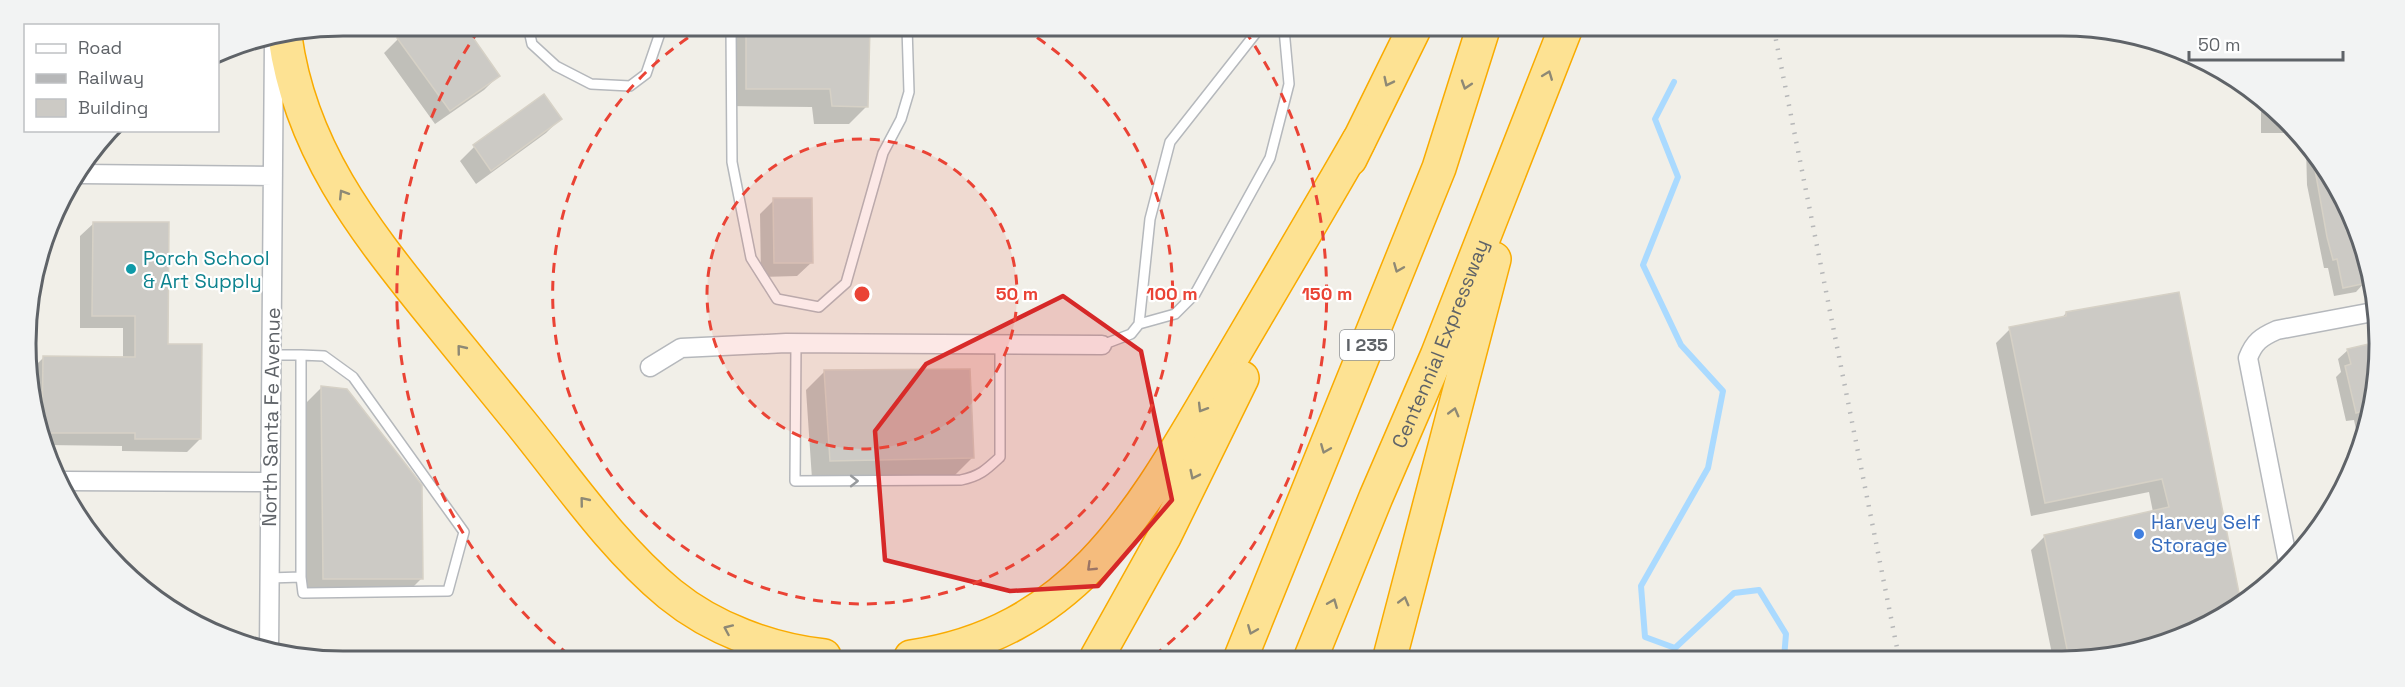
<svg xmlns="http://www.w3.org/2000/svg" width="2405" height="687" viewBox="0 0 2405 687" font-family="'Space Grotesk',sans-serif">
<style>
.shadow{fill:#0003}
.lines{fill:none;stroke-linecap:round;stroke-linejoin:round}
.stream{stroke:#aadaff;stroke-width:6}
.building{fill:#cccac5;stroke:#d6d1c6;stroke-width:1.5}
.lane-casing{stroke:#b5b8bc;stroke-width:12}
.street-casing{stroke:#b5b8bc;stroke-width:21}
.highway-casing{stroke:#f9ab00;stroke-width:36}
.lane{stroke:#fff;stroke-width:9}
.street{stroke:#fff;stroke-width:18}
.highway{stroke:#fde293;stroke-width:33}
.rail{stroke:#b6b7b8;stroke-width:4.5;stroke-dasharray:1.5 8;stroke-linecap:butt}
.oneway{stroke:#8e8975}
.oneway2{stroke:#979a9d}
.marked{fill:#d62828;fill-opacity:0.2;stroke:#d62828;stroke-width:4.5;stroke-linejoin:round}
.ring{fill:none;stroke:#ea4335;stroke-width:3;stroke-dasharray:10 8}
.culture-dot{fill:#0f9aa8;stroke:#fff;stroke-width:2}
.shop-dot{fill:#3f7fe0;stroke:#fff;stroke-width:2}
.labels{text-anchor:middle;stroke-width:4.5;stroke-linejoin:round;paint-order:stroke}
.shield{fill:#fff;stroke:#8f9295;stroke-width:1.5}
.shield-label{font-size:18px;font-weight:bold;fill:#5f6368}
.culture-label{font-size:20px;fill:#0d838f;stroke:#fff;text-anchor:start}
.street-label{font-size:20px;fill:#5f6368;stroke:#fff}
.shop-label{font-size:20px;fill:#366cbe;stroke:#fff;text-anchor:start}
.rim{fill:none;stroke:#5f6368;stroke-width:3}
.centre{fill:#ea4335;stroke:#fff;stroke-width:3}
.ring-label{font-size:18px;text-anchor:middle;font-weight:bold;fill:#ea4335;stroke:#fff;stroke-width:4.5;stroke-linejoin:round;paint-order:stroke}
</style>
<rect width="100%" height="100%" fill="#f1efe8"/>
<path class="shadow" d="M418,26H463L498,76L484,90L435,124L384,53L398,39Z
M728,27H869L867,106L849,124H814L812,107L728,106Z
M544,96L560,119L546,133L476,184L460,161L474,147Z
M2266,107L2292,133H2261V112Z
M2306,147L2326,167L2357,242L2365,282L2356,292L2334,296L2328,268H2324L2307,185Z
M774,200L812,262L797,276L761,277L760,214Z
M94,223L166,345L200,439L187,452L122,451V446L46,445L36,426L31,370L43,358H123V328H80V236Z
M2066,313L2239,604L2103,659H2053L2031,550L2045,536L2153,512L2149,492L2031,516L1996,343L2010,329L2061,319Z
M2373,344V405L2359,444L2354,420L2346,421L2336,377L2341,372L2338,359L2348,350Z
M824,372L972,458L954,476L812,479L806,390Z
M321,388L421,579L403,597L305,596L303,406Z"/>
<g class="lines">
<path class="stream" d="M1674,82L1655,119L1678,177L1643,265L1681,345L1723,391L1708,468L1641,586L1645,637L1675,648L1734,593L1759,590L1786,634L1784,658"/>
</g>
<path class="building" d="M415,26H465L500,76L450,111L397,38Z
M746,27H870L868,107L832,106L830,89H746Z
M544,94L562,119L491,171L473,145Z
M2312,153L2326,167L2357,241L2367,283L2343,288L2337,259L2333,260L2327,237Z
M773,198H812L813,263H774Z
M93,222H169L168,344H202L201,439H135V433H42L43,356L135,357V316H92Z
M2179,292L2241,603L2202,629L2103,659H2069L2044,535L2169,507L2162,479L2045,503L2009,327L2066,316V312Z
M2373,343V405L2372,409L2356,413L2345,366L2351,364L2347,349Z
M970,369L974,458L830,461L824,370Z
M321,386L347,389L422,485L423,579H323Z"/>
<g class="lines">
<g class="lane-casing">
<path id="lane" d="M528,26L532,44L556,66L591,84L630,86L646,74L659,36V27
M731,27L732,162L751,258L777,299L819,307L846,283L883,153L901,119L909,92L907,27
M1139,324L1175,314L1195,294L1270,158L1289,84L1284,29
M796,343L795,481L961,480C980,476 986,470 1000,457V344
M1102,345L1131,334L1139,324L1150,219L1170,142L1259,29
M301,355L324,356L353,377L464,532L448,591L303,593L301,577
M269,578L301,577V355H271"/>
</g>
<g class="street-casing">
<path id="street" d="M80,174L273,176
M650,367L681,348L786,343L1102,345
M64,481L270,482
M2288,562L2248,358C2254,342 2261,337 2277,330L2373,312
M269,651L274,41"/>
</g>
<g class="highway-casing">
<g id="highway">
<path d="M285,37C300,147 362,227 429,310C460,348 491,386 521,423C568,481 612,546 670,594C713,629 770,650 824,656"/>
<path d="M1350,159L1414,29"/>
<path d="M911,657C1083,632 1148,498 1228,364C1272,289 1316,215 1359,140"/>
<path d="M1097,657L1164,537L1242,378"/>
<path d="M1241,657L1439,168L1483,29"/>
<path id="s1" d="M1311,657L1376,497L1437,356L1565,30"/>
<path d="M1390,657L1494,259"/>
</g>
</g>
<use href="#lane" class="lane"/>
<use href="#street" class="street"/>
<use href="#highway" class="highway"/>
<path class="rail" d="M1774,30L1899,658"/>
</g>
<defs><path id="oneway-chevron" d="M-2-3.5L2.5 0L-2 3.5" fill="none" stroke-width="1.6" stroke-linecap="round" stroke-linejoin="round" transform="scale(1.5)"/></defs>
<g class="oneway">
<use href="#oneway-chevron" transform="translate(1548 75) rotate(-69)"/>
<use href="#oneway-chevron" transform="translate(1388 82) rotate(116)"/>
<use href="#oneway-chevron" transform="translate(1466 85) rotate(108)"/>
<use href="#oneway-chevron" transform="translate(343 194) rotate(-122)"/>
<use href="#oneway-chevron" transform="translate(1398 268) rotate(112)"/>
<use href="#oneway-chevron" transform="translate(461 349) rotate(-129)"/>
<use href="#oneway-chevron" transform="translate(1202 408) rotate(121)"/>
<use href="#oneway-chevron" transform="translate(1454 412) rotate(-75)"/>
<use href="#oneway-chevron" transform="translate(1325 449) rotate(112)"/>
<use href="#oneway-chevron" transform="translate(1194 475) rotate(116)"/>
<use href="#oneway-chevron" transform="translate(584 501) rotate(-129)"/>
<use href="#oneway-chevron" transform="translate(1091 567) rotate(136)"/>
<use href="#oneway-chevron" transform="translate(1404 601) rotate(-75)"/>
<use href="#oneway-chevron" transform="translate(1333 603) rotate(-68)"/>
<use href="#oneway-chevron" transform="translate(728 629) rotate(-156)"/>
<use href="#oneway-chevron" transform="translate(1252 630) rotate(112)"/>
</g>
<use class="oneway2" href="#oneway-chevron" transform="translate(854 481)"/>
<path class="marked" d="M1063,296L1141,351L1172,500L1098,586L1010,591L885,560L875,431L926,364Z"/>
<circle cx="862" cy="294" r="155" fill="#ea4335" fill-opacity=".12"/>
<g class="ring">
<circle cx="862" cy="294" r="155"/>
<path d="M1022 28A310 310 0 1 1 705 27"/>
<path d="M569 655A465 465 0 0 1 481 27M1245 31A465 465 0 0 1 1155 655"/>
</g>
<circle class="culture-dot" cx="131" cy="269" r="6"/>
<circle class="shop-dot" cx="2139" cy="534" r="6"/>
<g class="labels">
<rect class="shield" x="1340" y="330" width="54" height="30" rx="4.5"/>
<g class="shield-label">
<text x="1367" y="351">I 235</text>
</g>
<g class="culture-label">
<text x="143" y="265">Porch School<tspan x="143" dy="23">&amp; Art Supply</tspan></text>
</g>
<g class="street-label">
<text dy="7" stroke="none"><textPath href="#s1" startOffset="339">Centennial Expressway</textPath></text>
<text transform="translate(271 417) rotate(-89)" y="7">North Santa Fe Avenue</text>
</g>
<g class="shop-label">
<text x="2151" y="529">Harvey Self<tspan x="2151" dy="23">Storage</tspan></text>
</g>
</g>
<path d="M0 0H2405V687H0ZM343 36H2062A307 307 0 0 1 2369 343V344A307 307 0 0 1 2062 651H343A307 307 0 0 1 36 344V343A307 307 0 0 1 343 36Z" fill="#f2f3f3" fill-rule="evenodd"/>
<path class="rim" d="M343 36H2062A307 307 0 0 1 2369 343V344A307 307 0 0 1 2062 651H343A307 307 0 0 1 36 344V343A307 307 0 0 1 343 36Z"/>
<circle cx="862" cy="294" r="9" class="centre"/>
<g class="ring-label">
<text x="1017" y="300">50 m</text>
<text x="1172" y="300">100 m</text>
<text x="1327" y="300">150 m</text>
</g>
<rect x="24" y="24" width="195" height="108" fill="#ffffff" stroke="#bfc1c3" stroke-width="1.5"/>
<rect x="36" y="44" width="30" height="9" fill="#ffffff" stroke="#bfc1c3" stroke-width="1.5"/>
<text x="78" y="54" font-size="18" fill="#5f6368">Road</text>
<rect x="36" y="74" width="30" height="9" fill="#b6b7b8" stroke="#bfc1c3" stroke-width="1.5"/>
<text x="78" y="84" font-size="18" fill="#5f6368">Railway</text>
<rect x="36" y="99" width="30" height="18" fill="#cccac5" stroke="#bfc1c3" stroke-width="1.5"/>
<text x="78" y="114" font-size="18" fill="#5f6368">Building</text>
<path d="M2189 51v9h154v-9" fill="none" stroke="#5f6368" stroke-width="3"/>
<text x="2198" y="51" font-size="18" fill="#5f6368" stroke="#ffffff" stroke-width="4.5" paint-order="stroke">50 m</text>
</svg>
